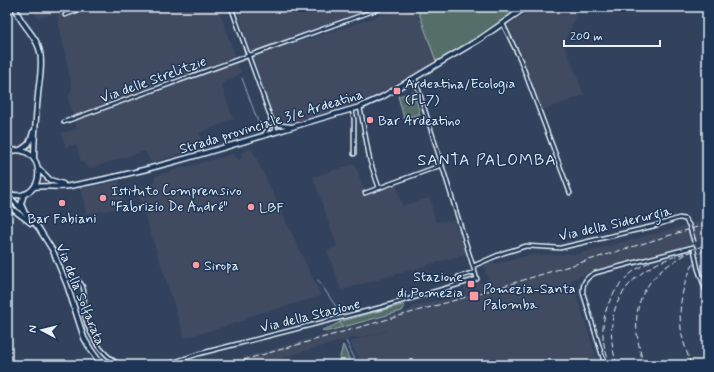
<svg xmlns="http://www.w3.org/2000/svg" width="714" height="372" viewBox="0 0 714 372" font-family="Mynerve,sans-serif">
<style>
.built{fill:#404c62}
.green{fill:#556e6b;stroke:#9eb0b2}
.lines{fill:none;stroke-linecap:round;stroke-linejoin:round}
.stream{stroke:#89a2ba;stroke-width:1}
.street-casing{stroke:#e8f1f8;stroke-width:5.5}
.secondary-casing{stroke:#e8f1f8;stroke-width:7}
.street{stroke:#1d3557;stroke-width:2.5}
.secondary{stroke:#1d3557;stroke-width:4}
.rail{stroke:#e8f1f8;stroke-width:1;stroke-dasharray:6 3;stroke-linecap:butt}
.street-bridge-casing{stroke:#e8f1f8;stroke-width:5.5;stroke-linecap:butt}
.street-bridge{stroke:#1d3557;stroke-width:2.5}
.poi-dot{fill:#ff9aa2;stroke:#1d3557;stroke-width:1.5}
.labels{text-anchor:middle;stroke-width:3;stroke-linejoin:round;paint-order:stroke}
.street-label{font-size:14px;fill:#e8f1f8;stroke:#1d3557}
.poi-label{font-size:14px;fill:#e8f1f8;stroke:#1d3557;text-anchor:start}
.quarter-label{font-size:16px;letter-spacing:1px;fill:#e8f1f8;stroke:#1d3557}
</style>
<rect width="100%" height="100%" fill="#32425d"/>
<filter id="ink" filterUnits="userSpaceOnUse"><feTurbulence type="fractalNoise" baseFrequency=".025" numOctaves="2"/><feDisplacementMap in="SourceGraphic" scale="8" xChannelSelector="R" yChannelSelector="G"/><feConvolveMatrix kernelMatrix="1 2 1 2 8 2 1 2 1" color-interpolation-filters="sRGB"/></filter>
<g filter="url(#ink)">
<path class="built" d="M30,7H218L241,73L221,84L233,119L199,133L204,146L151,163L145,151L90,168L81,161L76,144L66,147L61,133L77,129L68,98L72,88L57,13L38,18Z
M236,7H367L364,10L251,52Z
M412,7H417L436,61L379,93L353,106L293,123H285L278,120L273,116L253,57L370,19L394,10L399,13L408,11Z
M534,7H579L564,44L584,95L542,110L518,46L508,26Z
M252,149L321,296L246,317V320L185,338L136,188L155,183V176L186,167L233,154L238,159L243,158L241,152Z
M355,164L365,194L396,184L402,206L430,198L435,222L454,221L466,254L341,290L327,251L337,246L313,177Z
M119,181L124,207L86,214L82,189Z
M707,220V236L685,246L592,271L571,280L599,365H363L350,342L390,330L358,338L354,337L287,356L261,365H216L404,312L411,310V307L435,301L436,302L465,293L464,287L486,281V279L488,278L484,268L485,264L487,261L492,259L494,265L531,255L579,254Z"/>
<path class="green" d="M417,7H526L437,64Z
M414,92L420,114L404,118L398,96Z
M402,305L405,306L402,311L325,332L323,331L322,330L333,326L342,321Z
M343,345L352,365H338Z"/>
<g class="lines">
<path class="stream" d="M242,78L258,122
M318,280L335,305L342,328
M346,341L358,365"/>
<g class="street-casing">
<path id="street" d="M231,7L276,132
M65,15L86,7
M503,24L520,59L570,193
M360,107L370,161L379,188
M352,110L354,119V154
M271,119L280,125L290,126
M64,122L384,7
M264,135L268,128L271,119
M365,193L442,165
M473,266L503,253L526,246L560,248L654,226L679,218L685,219L689,225
M698,269L707,294
M65,280C71,278 78,279 82,285C86,292 84,302 84,309C85,331 101,354 120,365
M460,284L458,277L475,272
M165,365L198,354L382,307L477,279L415,78
M605,365L583,293C582,283 586,277 595,273L693,247"/>
</g>
<g class="secondary-casing">
<path id="secondary" d="M15,7C19,24 37,35 40,52C43,66 39,81 38,95C36,116 34,137 34,159
M20,150C30,144 30,143 33,132
M7,152C47,139 50,205 8,194
M39,169L50,180L63,184
M34,187C46,185 58,188 70,186C169,168 264,134 360,107L382,97L480,39L526,7
M7,194L38,227L53,251L67,285L84,338L91,350L102,365
M24,194L21,204L24,211
M7,205L31,223"/>
</g>
<use href="#street" class="street"/>
<use href="#secondary" class="secondary"/>
<path class="rail" d="M226,365L484,292L707,224
M610,365C607,355 603,345 603,335C601,304 622,273 650,262
M617,365C603,321 615,285 658,263C669,258 681,254 693,251
M644,365C632,326 631,293 667,266C680,257 694,250 707,243
M691,365C688,355 684,345 682,335C676,302 685,270 707,245"/>
<g class="street-bridge-casing">
<path id="street-bridge" d="M689,225L694,242
M694,250L698,269"/>
</g>
<use href="#street-bridge" class="street-bridge"/>
</g>
</g>
<g class="poi-dot">
<rect x="393" y="87" width="8" height="8" rx="2"/>
<circle cx="370" cy="120" r="4"/>
<circle cx="103" cy="198" r="4"/>
<circle cx="62" cy="203" r="4"/>
<circle cx="251" cy="207" r="4"/>
<circle cx="196" cy="265" r="4"/>
<rect x="467" y="280" width="8" height="8" rx="2"/>
<rect x="469" y="291" width="10" height="10" rx="2"/>
</g>
<g class="labels">
<g class="street-label">
<text transform="translate(153 79) rotate(-20)" y="5">Via delle Strelitzie</text>
<text transform="translate(271 121) rotate(-17)" y="5">Strada provinciale 3/e Ardeatina</text>
<text transform="translate(615 223) rotate(-13)" y="5">Via della Siderurgia</text>
<text transform="translate(81 294) rotate(68)" y="5">Via della Solfarata</text>
<text transform="translate(310 315) rotate(-14)" y="5">Via della Stazione</text>
</g>
<g class="poi-label">
<text x="405" y="88">Ardeatina/Ecologia<tspan x="405" dy="16">(FL7)</tspan></text>
<text x="378" y="125">Bar Ardeatino</text>
<text x="111" y="195">Istituto Comprensivo<tspan x="111" dy="16">"Fabrizio De André"</tspan></text>
<text x="259" y="212">LBF</text>
<text x="62" y="223" text-anchor="middle">Bar Fabiani</text>
<text x="204" y="270">Siropa</text>
<text x="463" y="281" text-anchor="end">Stazione<tspan x="463" dy="16">di Pomezia</tspan></text>
<text x="483" y="293">Pomezia-Santa<tspan x="483" dy="16">Palomba</tspan></text>
</g>
<g class="quarter-label">
<text x="487" y="165">SANTA PALOMBA</text>
</g>
</g>
<rect width="714" height="372" fill="none" stroke="#1d3557" stroke-width="24"/>
<rect x="12" y="12" width="690" height="348" fill="none" stroke="#e8f1f8" stroke-width="1.5" filter="url(#ink)"/>
<g transform="translate(42 330) rotate(277)" stroke="#1d3557" stroke-width="3" paint-order="stroke">
<path d="M0-3L7 15L0 10L-7 15Z" fill="#e8f1f8"/>
<text y="-6" font-size="11" font-weight="bold" text-anchor="middle" fill="#e8f1f8">N</text>
</g>
<path d="M564 40v6h96v-6" fill="none" stroke="#e8f1f8" stroke-width="2"/>
<text x="570" y="40" font-size="12" fill="#e8f1f8" stroke="#1d3557" stroke-width="3" paint-order="stroke">200 m</text>
</svg>
